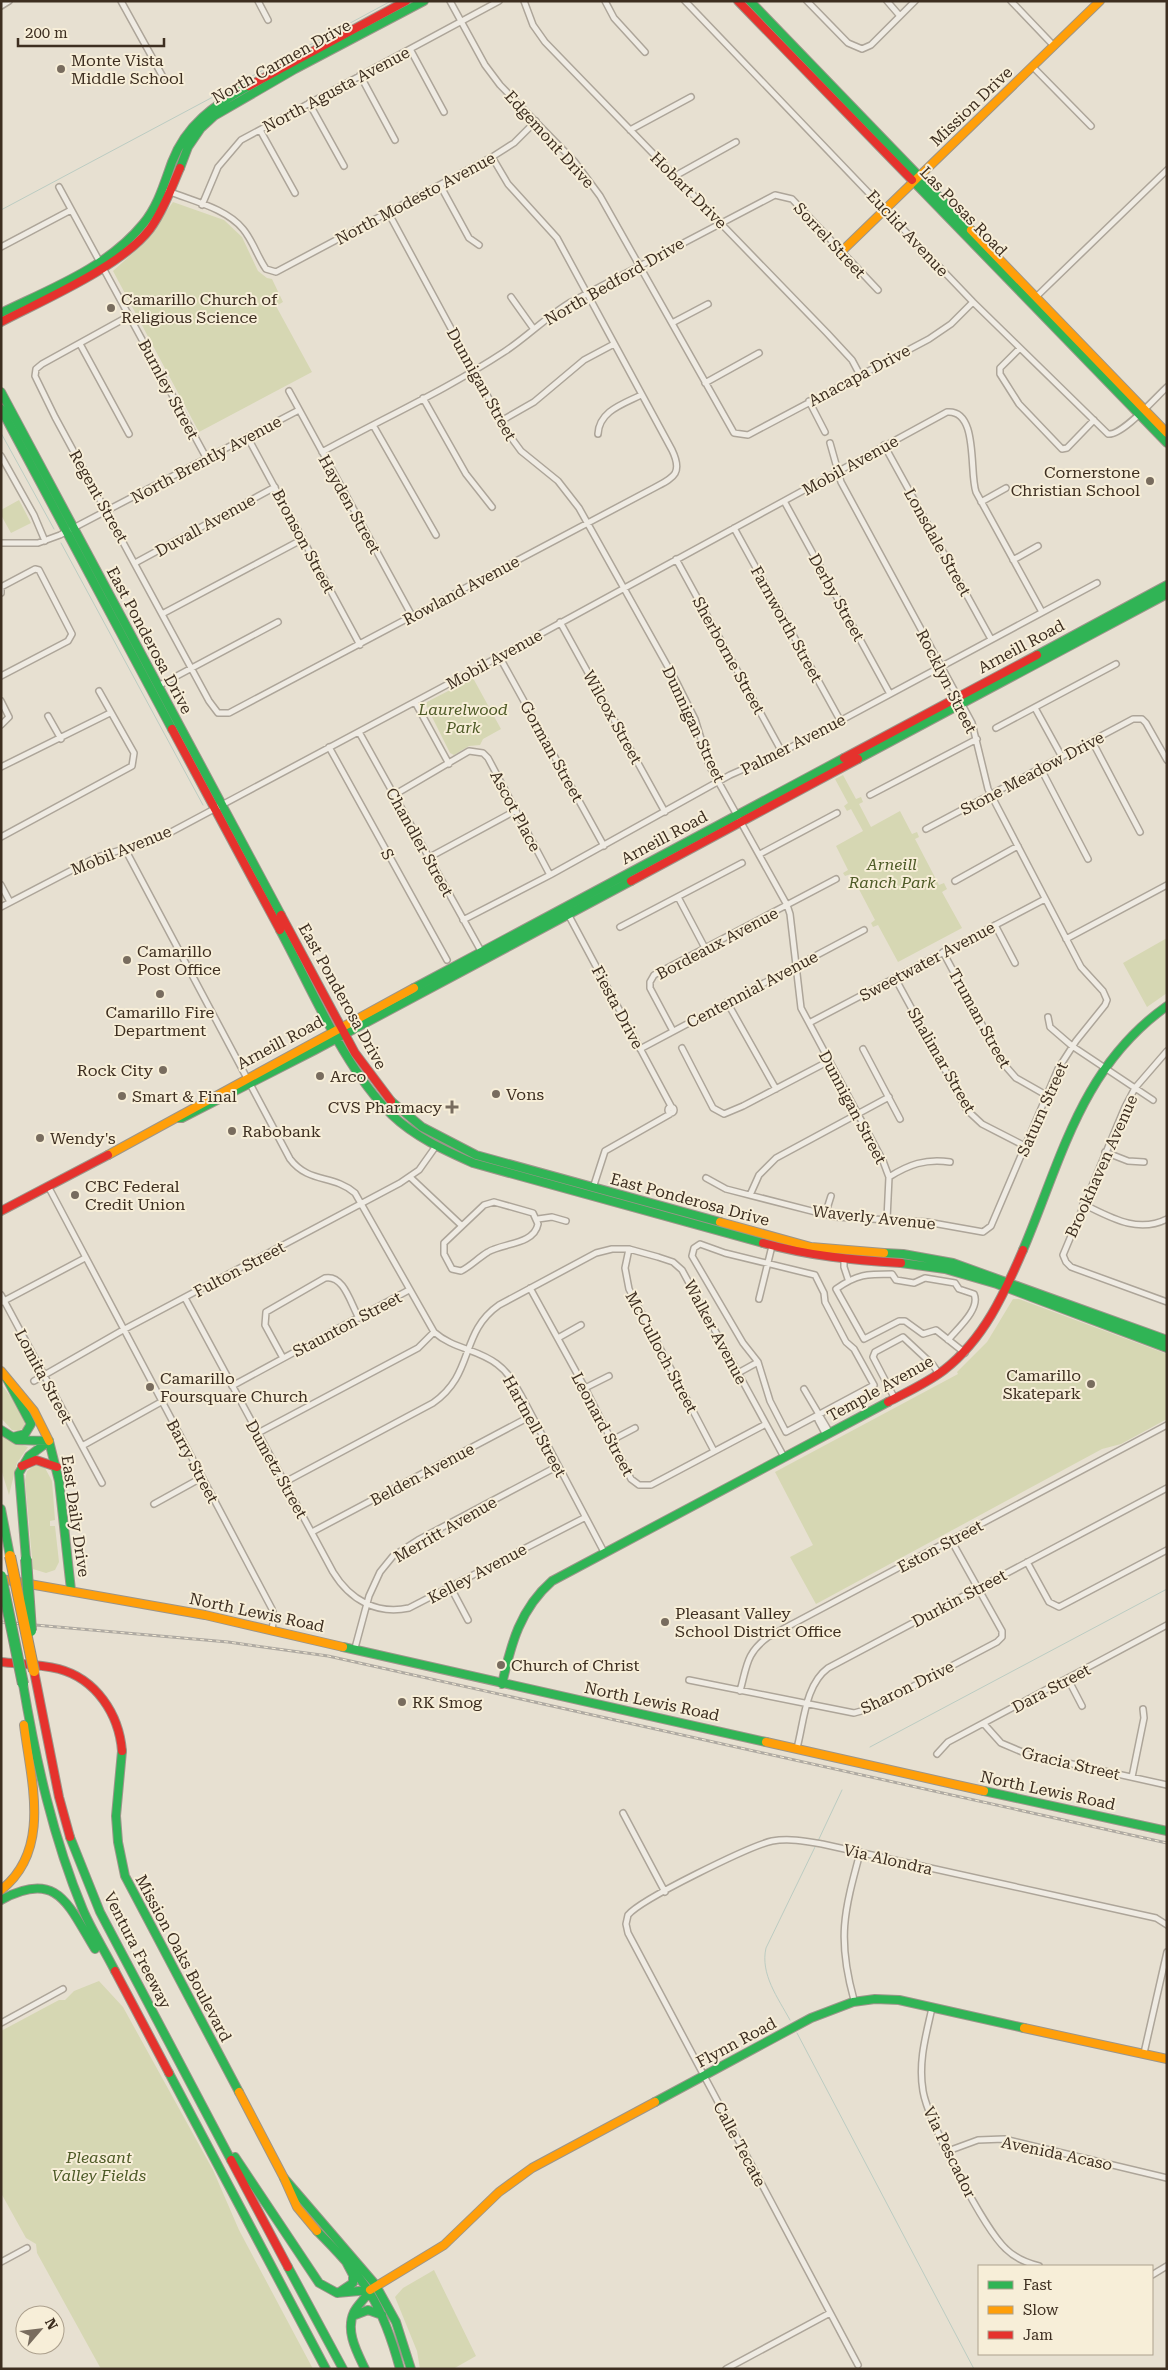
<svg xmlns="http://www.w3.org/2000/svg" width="1168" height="2370" viewBox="0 0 1168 2370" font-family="'Roboto Serif',serif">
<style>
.green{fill:#d6d7b3}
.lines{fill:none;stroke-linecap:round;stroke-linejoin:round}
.stream{stroke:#bcccc2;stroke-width:1}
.street-casing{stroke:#ada599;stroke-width:8}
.fast-casing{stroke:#9c958a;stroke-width:10}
.slow-casing{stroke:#9c958a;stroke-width:10}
.jam-casing{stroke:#9c958a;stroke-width:10}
.street{stroke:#efebe3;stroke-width:5}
.fast{stroke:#30b455;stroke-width:8}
.slow{stroke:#ff9f0a;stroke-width:8}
.jam{stroke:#e5322d;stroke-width:8}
.rail-casing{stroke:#afaaa2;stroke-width:3}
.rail{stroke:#f7eed8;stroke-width:1;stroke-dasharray:4;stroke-linecap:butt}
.fast-bridge-casing{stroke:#928b80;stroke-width:12;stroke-linecap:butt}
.slow-bridge-casing{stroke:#928b80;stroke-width:12;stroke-linecap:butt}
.fast-bridge{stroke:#30b455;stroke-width:10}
.slow-bridge{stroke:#ff9f0a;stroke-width:10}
.poi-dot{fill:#786c5e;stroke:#f7eed8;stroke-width:2}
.labels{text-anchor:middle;stroke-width:4;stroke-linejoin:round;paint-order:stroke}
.poi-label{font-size:16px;fill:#3d2e20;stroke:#f7eed8;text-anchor:start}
.street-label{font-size:16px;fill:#3d2e20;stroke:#f7eed8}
.park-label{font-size:16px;font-style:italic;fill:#4d5a26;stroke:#f7eed8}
</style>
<rect width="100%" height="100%" fill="#e7e0d1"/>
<path class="green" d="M173,202L224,220L242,237L258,271L267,278L272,279L283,302L276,306L312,372L199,432L113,271L143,244Z
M19,500L31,523L11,533L1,515V510Z
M473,678L501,729L483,739L480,745L469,746L454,755L450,753L426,705L427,702Z
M843,775L856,799L861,797L863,802L859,804L871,827L900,811L912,834L917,832L919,837L915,839L939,885L944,883L947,889L942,892L962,928L898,962L878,925L873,927L871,923L875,920L851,874L845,876L843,873L848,870L836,846L863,831L851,809L847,811L844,806L848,803L835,779Z
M1167,938V993L1147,1007L1123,963Z
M1013,1299H1019L1167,1354V1419L1121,1444L1102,1449L816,1604L790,1557L813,1545L775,1472L958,1374L957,1372L987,1342Z
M1,1384L27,1418L24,1428L18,1431L12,1430L1,1418Z
M1,1435L7,1440L28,1447L17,1463L9,1495L1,1469Z
M35,1465L45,1468L52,1481L55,1520L50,1521V1526H55L59,1562L55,1570L46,1573L33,1569L25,1480L27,1471Z
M99,1981L123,2007L213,2170L239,2230L313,2369H101L37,2253L36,2244L26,2238L1,2193V2031L59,2000H65L74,1991Z
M434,2270L476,2356L453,2369H420L417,2351L395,2297L403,2288Z"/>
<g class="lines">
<path class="stream" d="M241,82L391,1
M1,210L226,90
M1,433L54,529
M61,543L203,805
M870,1747L1167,1589
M818,1841L842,1790
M790,2020C778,1998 760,1974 766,1948L816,1845
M797,2033L974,2369"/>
<g class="street-casing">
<path id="street" d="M121,1L163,77
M258,1L268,20
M450,1L485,65L500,85L574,161L600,196L734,433L748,435L929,339L951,324L973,302
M524,1L533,25L545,42L827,333L852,360L860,375
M605,1L614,18L645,52
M685,1L973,302L1108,434C1122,436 1156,397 1167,387
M807,1L848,43L862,49L871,45L915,1
M887,1L900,16
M1011,1L1054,46
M1,6L9,1
M410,49L444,112
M1033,67L1091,126
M360,75L395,140
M309,103L344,166
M260,130L295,193
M630,130L691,97
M675,176L736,142
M440,185L469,238L479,245
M59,187L207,459
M168,191C192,201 226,208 243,229C253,241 257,256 266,269L276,272L492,157L514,143L536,121
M202,205L218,167L241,140L499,1
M388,212L507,432L521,451L558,481L579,508L677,683L695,719L709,765L787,905L790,914L801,1008L883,1161L889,1177L887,1219
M1,247L71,210
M511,297L533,328
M1035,298L1167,170
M129,316L42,364L36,369L35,376L55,417L209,701L218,713H229L652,489C672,478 684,475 672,450L557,238L508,184L492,157
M672,323L708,304
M80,344L129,434
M1020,348L1000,368V374L1019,404L1062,449L1067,448L1094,420
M705,383L759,353
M289,391L412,616
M423,398L466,474L492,507
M809,401L825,432
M501,421L534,402L584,360L614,344
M373,425L436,535
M598,434C599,411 623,404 641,395
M248,438L360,645
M884,445L991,639
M322,452C382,419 446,390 504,352C527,337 546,317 571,302L775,195L792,199L878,290
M1,456L34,515L45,541
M784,501L890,694
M981,502L1006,488
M734,528L840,720
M1,543H38L60,535L299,410
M676,559L782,752
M1013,560L1038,546
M135,563L275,487
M1,593V587L35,569L39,570L72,634L68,641L1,676
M162,614L303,539
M560,622L665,812
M499,656L604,846
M158,686L278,622
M1,701L9,717L1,725
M415,702L449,764
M1035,708L1062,757
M48,716L61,739
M996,728L1116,664
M359,732L481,951
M1092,741L1140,832
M329,747L447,960
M1,767L110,713
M1041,769L1088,859
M394,795L469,751L483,753L488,758L550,875
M870,795L977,739
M926,829L1133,719H1142L1146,723L1167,760
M1,837L132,766L134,753L99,691
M125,849L290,1159C309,1184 333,1174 355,1193L434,1332C453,1349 478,1349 497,1364C508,1372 514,1383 521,1395L604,1552
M760,854L837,813
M428,858L515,811
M955,881L1018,846
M1,885L10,902
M678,897L705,948
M1,907L97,857L158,839L467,674L947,412C979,409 969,473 976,492L1042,612
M568,914L672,1108
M463,920L550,875L730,775L782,752L1097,583
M995,925L1015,963
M620,927L742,863
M1066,939L1167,885
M943,952L1002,1062L1016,1078L1046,1095
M895,978L967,1110L982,1124L1025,1146
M727,1002L776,1089
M1048,1017L1050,1027L1072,1046L1153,1100
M809,1023L1045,899
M673,1031L650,988V982L654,975L836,879
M682,1048L713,1108L724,1114L743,1106L829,1061
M640,1049L864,930
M863,1049L900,1119
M1167,1051L1135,1088L1125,1107L1063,1255L1066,1262L1071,1267L1167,1302
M668 1110a3 3 0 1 1 6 0a3 3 0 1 1-6 0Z
M1105,1152L1128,1161L1144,1162
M410,1177L461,1225
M889,1177C908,1165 926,1158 950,1162
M706,1178L726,1189L835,1217L927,1222L983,1232L991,1226L1058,1069L1076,1041L1105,1005L1107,1000L1103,991L1081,967L988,789L972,723L841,482L830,443
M48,1186L272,1609L274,1616L272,1630
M593,1188L605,1151L670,1114
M750,1195L759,1175L776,1158L889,1097
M494,1202L533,1213L538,1224C534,1245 502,1243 488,1252C478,1258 471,1266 461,1271L452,1269L444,1254V1243L484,1205Z
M1083,1204C1110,1217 1137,1234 1167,1219
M825,1215L831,1196
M538,1219L552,1217L566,1221
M700,1244L725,1253L815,1275L824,1293L825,1302L846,1342L854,1349L874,1385L786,1432L770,1401L758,1362L743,1343L692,1256L694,1248Z
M629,1249L625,1268L629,1289L714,1451
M844,1260V1267L848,1279
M530,1288L585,1388L631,1479L639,1485H651L766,1424
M1,1295L102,1483
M185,1298L333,1572C350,1600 377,1615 409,1608L584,1518
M759,1299L772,1246
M2,1302L85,1258
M558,1338L581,1325
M948,1340C956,1330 981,1309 974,1294L959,1289L955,1283L925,1278L914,1283L896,1280L892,1274C867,1274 857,1274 836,1289L864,1339L899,1321H905L923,1334L936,1330L965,1353
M283,1358L265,1325L266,1312L325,1278C344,1274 351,1305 359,1318
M738,1373L758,1362
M34,1381L123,1330L400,1183L419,1170L436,1146
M232,1386L409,1290
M585,1388L609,1376
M804,1389L830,1433
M895,1399L873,1357L875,1352L903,1337L933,1365L939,1374
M818,1415V1420L826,1435
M258,1433L418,1348L434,1332
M612,1440L635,1428
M82,1446L161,1402
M285,1482L433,1403C475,1374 459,1333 499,1305L596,1253L612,1249H629L658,1257L673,1262L682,1270L784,1457
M154,1504L201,1478
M312,1532L531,1416
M1027,1562L1049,1602L1059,1607L1167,1550
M451,1588L468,1620
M355,1648L369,1596L380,1572L393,1556L418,1540L558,1466
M1068,1679L1082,1706
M689,1680L854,1713L872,1708L997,1642L1002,1637V1631L951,1540
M740,1691C747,1666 746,1653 768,1637L1167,1425
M984,1724L1001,1743L1027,1754L1167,1785
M797,1748C804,1722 805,1685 828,1668L1167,1488
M937,1754L948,1742L1167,1625
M1132,1777L1144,1718L1143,1709
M623,1813L665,1892
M854,2000C837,1939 844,1912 860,1853
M932,2008C926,2035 918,2062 923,2091C928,2121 984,2229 1006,2249C1015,2258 1027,2263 1039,2266
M1,2023L63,1989
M1144,2053L1167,1952
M948,2151L978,2140L1004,2139L1167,2178
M1,2262L27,2248
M1152,2275L1167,2266
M858,2365L628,1933L626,1924L628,1915C641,1899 750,1846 772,1841C789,1838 805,1841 822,1844L1156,1918L1167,1925
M726,2369L830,2313"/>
</g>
<g class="fast-casing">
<path id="fast" d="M750,1L971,230
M180,168L188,147L201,128L214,116L295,69L424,1
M912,180L1167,443
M1,313C50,289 107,268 143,224C158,206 164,184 172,162C186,125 214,105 249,86
M1,392L281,915
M1,409L172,729
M1037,655L1167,585
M858,759L1167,594
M280,930C312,989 344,1068 392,1115C415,1137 444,1150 473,1163L763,1243
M414,988L844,758
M391,1101L422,1127L476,1155L720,1222
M177,1118H182L315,1050L631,881
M1023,1250C1062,1158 1081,1067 1167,1006
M884,1253L903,1254L953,1263L1167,1340
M901,1263L945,1269L997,1284L1167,1348
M7,1379L31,1424L25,1434L13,1437
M1,1430L17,1440L49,1441L29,1456L19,1473L26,1559
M49,1441L59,1481L71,1590
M1,1509L10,1556
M343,1647L766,1742
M23,1684C36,1761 53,1838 83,1910C92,1931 105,1951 115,1971
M502,1684C511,1644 520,1609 552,1581L888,1402
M122,1751L116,1816L118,1842L125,1876L239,2092
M984,1791L1167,1831
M70,1837L100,1912L231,2160
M1,1900C58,1869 68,1905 95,1949
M169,2073L326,2369
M655,2102L811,2018L853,2002L875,1999L899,2000L1024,2028
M235,2157L319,2283L337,2293L370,2290
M284,2178L375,2284L396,2322L411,2369
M317,2231C365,2279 382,2302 400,2369
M288,2267L343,2369
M338,2293L353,2283V2275L344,2258
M355,2315L368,2310L382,2315
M365,2369C357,2352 345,2331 354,2312C358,2304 366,2298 370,2290"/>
</g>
<g class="slow-casing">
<path id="slow" d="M971,230L1167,433
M841,252L1100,1
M108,1155L414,988
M720,1222L811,1247L884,1253
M1,1371L34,1411L49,1441
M1,1579L205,1615L343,1647
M766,1742L984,1791
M1,1890C52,1850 31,1781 24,1725
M1024,2028L1167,2059
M239,2092L284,2178L297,2207L317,2231
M370,2290L444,2245L499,2192L532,2168L655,2102"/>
</g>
<g class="jam-casing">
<path id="jam" d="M738,1L912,180
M249,86L406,1
M1,322C43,300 122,266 150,229C163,211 171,189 180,168
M172,729L280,930
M844,758L1037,655
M631,881L858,759
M281,915L355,1053L391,1101
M1,1211L108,1155
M763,1243C810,1256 853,1260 901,1263
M888,1402C907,1392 927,1383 944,1370C984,1339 1004,1294 1023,1250
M22,1466L36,1460L57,1467
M1,1662C20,1664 40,1664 59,1669C96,1679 119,1714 122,1751
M34,1671L59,1797L70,1837
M115,1971L169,2073
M231,2160L288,2267"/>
</g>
<use href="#street" class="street"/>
<use href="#fast" class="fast"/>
<use href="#slow" class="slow"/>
<use href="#jam" class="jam"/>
<g class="rail-casing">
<path id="rail" d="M1,1622L228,1642L328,1656L1167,1843"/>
</g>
<use href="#rail" class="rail"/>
<g class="fast-bridge-casing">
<path id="fast-bridge" d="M26,1559L31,1631
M1,1576L23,1684"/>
</g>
<g class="slow-bridge-casing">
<path id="slow-bridge" d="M10,1556L34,1671"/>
</g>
<use href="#fast-bridge" class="fast-bridge"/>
<use href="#slow-bridge" class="slow-bridge"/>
</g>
<g class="poi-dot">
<circle cx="61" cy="69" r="5"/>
<circle cx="111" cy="308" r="5"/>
<circle cx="1150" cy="481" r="5"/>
<circle cx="127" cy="960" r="5"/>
<circle cx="160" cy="994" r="5"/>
<circle cx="163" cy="1070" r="5"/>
<circle cx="320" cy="1076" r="5"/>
<circle cx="496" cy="1094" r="5"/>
<circle cx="122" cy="1096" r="5"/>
<path d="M449.5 1099.5h5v5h5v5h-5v5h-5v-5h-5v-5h5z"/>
<circle cx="232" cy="1131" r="5"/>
<circle cx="40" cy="1138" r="5"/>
<circle cx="75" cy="1195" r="5"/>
<circle cx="1091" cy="1384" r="5"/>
<circle cx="150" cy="1387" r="5"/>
<circle cx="665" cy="1622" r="5"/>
<circle cx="501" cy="1665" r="5"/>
<circle cx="402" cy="1702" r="5"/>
</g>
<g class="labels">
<g class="poi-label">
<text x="71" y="66">Monte Vista<tspan x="71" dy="18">Middle School</tspan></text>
<text x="121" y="305">Camarillo Church of<tspan x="121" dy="18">Religious Science</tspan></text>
<text x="1140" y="478" text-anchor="end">Cornerstone<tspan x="1140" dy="18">Christian School</tspan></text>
<text x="137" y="957">Camarillo<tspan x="137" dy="18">Post Office</tspan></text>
<text x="160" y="1018" text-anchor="middle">Camarillo Fire<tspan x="160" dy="18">Department</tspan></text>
<text x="153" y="1076" text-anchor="end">Rock City</text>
<text x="330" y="1082">Arco</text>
<text x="506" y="1100">Vons</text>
<text x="132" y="1102">Smart &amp; Final</text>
<text x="442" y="1113" text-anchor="end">CVS Pharmacy</text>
<text x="242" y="1137">Rabobank</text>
<text x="50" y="1144">Wendy's</text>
<text x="85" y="1192">CBC Federal<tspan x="85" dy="18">Credit Union</tspan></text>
<text x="1081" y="1381" text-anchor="end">Camarillo<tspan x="1081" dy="18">Skatepark</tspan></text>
<text x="160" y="1384">Camarillo<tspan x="160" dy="18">Foursquare Church</tspan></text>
<text x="675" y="1619">Pleasant Valley<tspan x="675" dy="18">School District Office</tspan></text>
<text x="511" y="1671">Church of Christ</text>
<text x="412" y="1708">RK Smog</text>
</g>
<g class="street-label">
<text transform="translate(281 61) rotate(-29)" y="6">North Carmen Drive</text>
<text transform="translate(336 89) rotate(-28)" y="6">North Agusta Avenue</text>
<text transform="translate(971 106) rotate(-44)" y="6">Mission Drive</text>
<text transform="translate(550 139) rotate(48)" y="6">Edgemont Drive</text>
<text transform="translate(689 190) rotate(45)" y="6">Hobart Drive</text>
<text transform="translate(415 198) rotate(-28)" y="6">North Modesto Avenue</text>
<text transform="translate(964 211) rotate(46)" y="6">Las Posas Road</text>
<text transform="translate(908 233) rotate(47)" y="6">Euclid Avenue</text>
<text transform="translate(830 240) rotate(47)" y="6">Sorrel Street</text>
<text transform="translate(614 281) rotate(-30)" y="6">North Bedford Drive</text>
<text transform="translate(859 375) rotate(-28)" y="6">Anacapa Drive</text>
<text transform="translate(482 384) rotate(61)" y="6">Dunnigan Street</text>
<text transform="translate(169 389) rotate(62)" y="6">Burnley Street</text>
<text transform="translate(206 459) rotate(-28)" y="6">North Brently Avenue</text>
<text transform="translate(850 465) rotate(-29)" y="6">Mobil Avenue</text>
<text transform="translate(99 496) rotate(61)" y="6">Regent Street</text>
<text transform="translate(350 504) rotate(61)" y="6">Hayden Street</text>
<text transform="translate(205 525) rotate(-29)" y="6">Duvall Avenue</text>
<text transform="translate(304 541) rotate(62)" y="6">Bronson Street</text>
<text transform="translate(938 542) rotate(61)" y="6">Lonsdale Street</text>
<text transform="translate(461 590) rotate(-28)" y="6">Rowland Avenue</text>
<text transform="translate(837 597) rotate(61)" y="6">Derby Street</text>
<text transform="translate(787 624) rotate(61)" y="6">Farnworth Street</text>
<text transform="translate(150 640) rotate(62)" y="6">East Ponderosa Drive</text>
<text transform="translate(1021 646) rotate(-28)" y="6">Arneill Road</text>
<text transform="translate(729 655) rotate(61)" y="6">Sherborne Street</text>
<text transform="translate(494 659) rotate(-29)" y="6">Mobil Avenue</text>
<text transform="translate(947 681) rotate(63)" y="6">Rocklyn Street</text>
<text transform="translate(613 717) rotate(61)" y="6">Wilcox Street</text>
<text transform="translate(694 724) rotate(65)" y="6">Dunnigan Street</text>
<text transform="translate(793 744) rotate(-27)" y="6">Palmer Avenue</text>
<text transform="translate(552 751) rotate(61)" y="6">Gorman Street</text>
<text transform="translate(1032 773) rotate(-28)" y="6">Stone Meadow Drive</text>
<text transform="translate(516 811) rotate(62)" y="6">Ascot Place</text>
<text transform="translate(664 837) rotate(-28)" y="6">Arneill Road</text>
<text transform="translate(420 842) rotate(61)" y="6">Chandler Street</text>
<text transform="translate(121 850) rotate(-22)" y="6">Mobil Avenue</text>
<text transform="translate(388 854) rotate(61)" y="6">S</text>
<text transform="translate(717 943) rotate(-28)" y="6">Bordeaux Avenue</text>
<text transform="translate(927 961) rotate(-28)" y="6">Sweetwater Avenue</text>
<text transform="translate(752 989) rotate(-28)" y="6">Centennial Avenue</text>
<text transform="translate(343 996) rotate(61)" y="6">East Ponderosa Drive</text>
<text transform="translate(618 1007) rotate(62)" y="6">Fiesta Drive</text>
<text transform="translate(980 1018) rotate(61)" y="6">Truman Street</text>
<text transform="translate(280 1042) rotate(-28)" y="6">Arneill Road</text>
<text transform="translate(942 1060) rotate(60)" y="6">Shalimar Street</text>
<text transform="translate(853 1107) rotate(62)" y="6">Dunnigan Street</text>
<text transform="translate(1042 1109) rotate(-66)" y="6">Saturn Street</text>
<text transform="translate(1101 1166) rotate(-66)" y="6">Brookhaven Avenue</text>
<text transform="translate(690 1199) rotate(15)" y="6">East Ponderosa Drive</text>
<text transform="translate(874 1217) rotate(6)" y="6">Waverly Avenue</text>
<text transform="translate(239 1269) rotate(-28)" y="6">Fulton Street</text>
<text transform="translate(347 1324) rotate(-28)" y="6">Staunton Street</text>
<text transform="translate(716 1332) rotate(62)" y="6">Walker Avenue</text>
<text transform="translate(662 1352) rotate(62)" y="6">McCulloch Street</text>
<text transform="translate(44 1376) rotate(62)" y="6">Lomita Street</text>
<text transform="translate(880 1388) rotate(-29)" y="6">Temple Avenue</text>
<text transform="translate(603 1424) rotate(62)" y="6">Leonard Street</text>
<text transform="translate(535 1426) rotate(61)" y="6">Hartnell Street</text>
<text transform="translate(193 1461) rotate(62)" y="6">Barry Street</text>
<text transform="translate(277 1469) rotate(61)" y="6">Dumetz Street</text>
<text transform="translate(422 1474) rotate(-28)" y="6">Belden Avenue</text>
<text transform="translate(76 1516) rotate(82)" y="6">East Daily Drive</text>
<text transform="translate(445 1529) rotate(-30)" y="6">Merritt Avenue</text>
<text transform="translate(940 1546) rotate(-28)" y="6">Eston Street</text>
<text transform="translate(477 1573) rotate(-28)" y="6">Kelley Avenue</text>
<text transform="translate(959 1598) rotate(-28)" y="6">Durkin Street</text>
<text transform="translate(257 1612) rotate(12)" y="6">North Lewis Road</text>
<text transform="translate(907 1687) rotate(-26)" y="6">Sharon Drive</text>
<text transform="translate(1051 1688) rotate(-28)" y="6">Dara Street</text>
<text transform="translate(652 1701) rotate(12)" y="6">North Lewis Road</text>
<text transform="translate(1071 1763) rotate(13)" y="6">Gracia Street</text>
<text transform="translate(1048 1790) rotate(12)" y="6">North Lewis Road</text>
<text transform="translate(888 1859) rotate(13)" y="6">Via Alondra</text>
<text transform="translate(138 1950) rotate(63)" y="6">Ventura Freeway</text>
<text transform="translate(184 1958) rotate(62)" y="6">Mission Oaks Boulevard</text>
<text transform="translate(736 2042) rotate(-28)" y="6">Flynn Road</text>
<text transform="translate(740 2144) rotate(62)" y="6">Calle Tecate</text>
<text transform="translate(950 2152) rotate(64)" y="6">Via Pescador</text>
<text transform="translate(1057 2153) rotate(12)" y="6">Avenida Acaso</text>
</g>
<g class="park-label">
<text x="463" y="715">Laurelwood<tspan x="463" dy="18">Park</tspan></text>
<text x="892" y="870">Arneill<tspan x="892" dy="18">Ranch Park</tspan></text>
<text x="99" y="2163">Pleasant<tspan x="99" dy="18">Valley Fields</tspan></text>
</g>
</g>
<rect width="1168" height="2370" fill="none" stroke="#3d2e20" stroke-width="5"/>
<rect x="978" y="2265" width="175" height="90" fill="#f7eed8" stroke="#ada18e"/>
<rect x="988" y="2281" width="25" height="8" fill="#30b455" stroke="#ada18e"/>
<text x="1023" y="2290" font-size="15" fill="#3d2e20">Fast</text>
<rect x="988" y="2306" width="25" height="8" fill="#ff9f0a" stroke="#ada18e"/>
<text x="1023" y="2315" font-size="15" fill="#3d2e20">Slow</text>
<rect x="988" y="2331" width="25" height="8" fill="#e5322d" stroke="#ada18e"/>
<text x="1023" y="2340" font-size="15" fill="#3d2e20">Jam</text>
<g transform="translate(40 2330) rotate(62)"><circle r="24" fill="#f7eed8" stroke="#ada18e"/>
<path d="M0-4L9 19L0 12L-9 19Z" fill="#786c5e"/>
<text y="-8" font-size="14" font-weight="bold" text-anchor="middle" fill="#3d2e20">N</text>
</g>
<path d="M18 38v8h146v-8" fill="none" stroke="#3d2e20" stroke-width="2.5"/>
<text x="25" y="38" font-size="15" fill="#3d2e20" stroke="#f7eed8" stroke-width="4" paint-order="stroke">200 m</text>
</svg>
